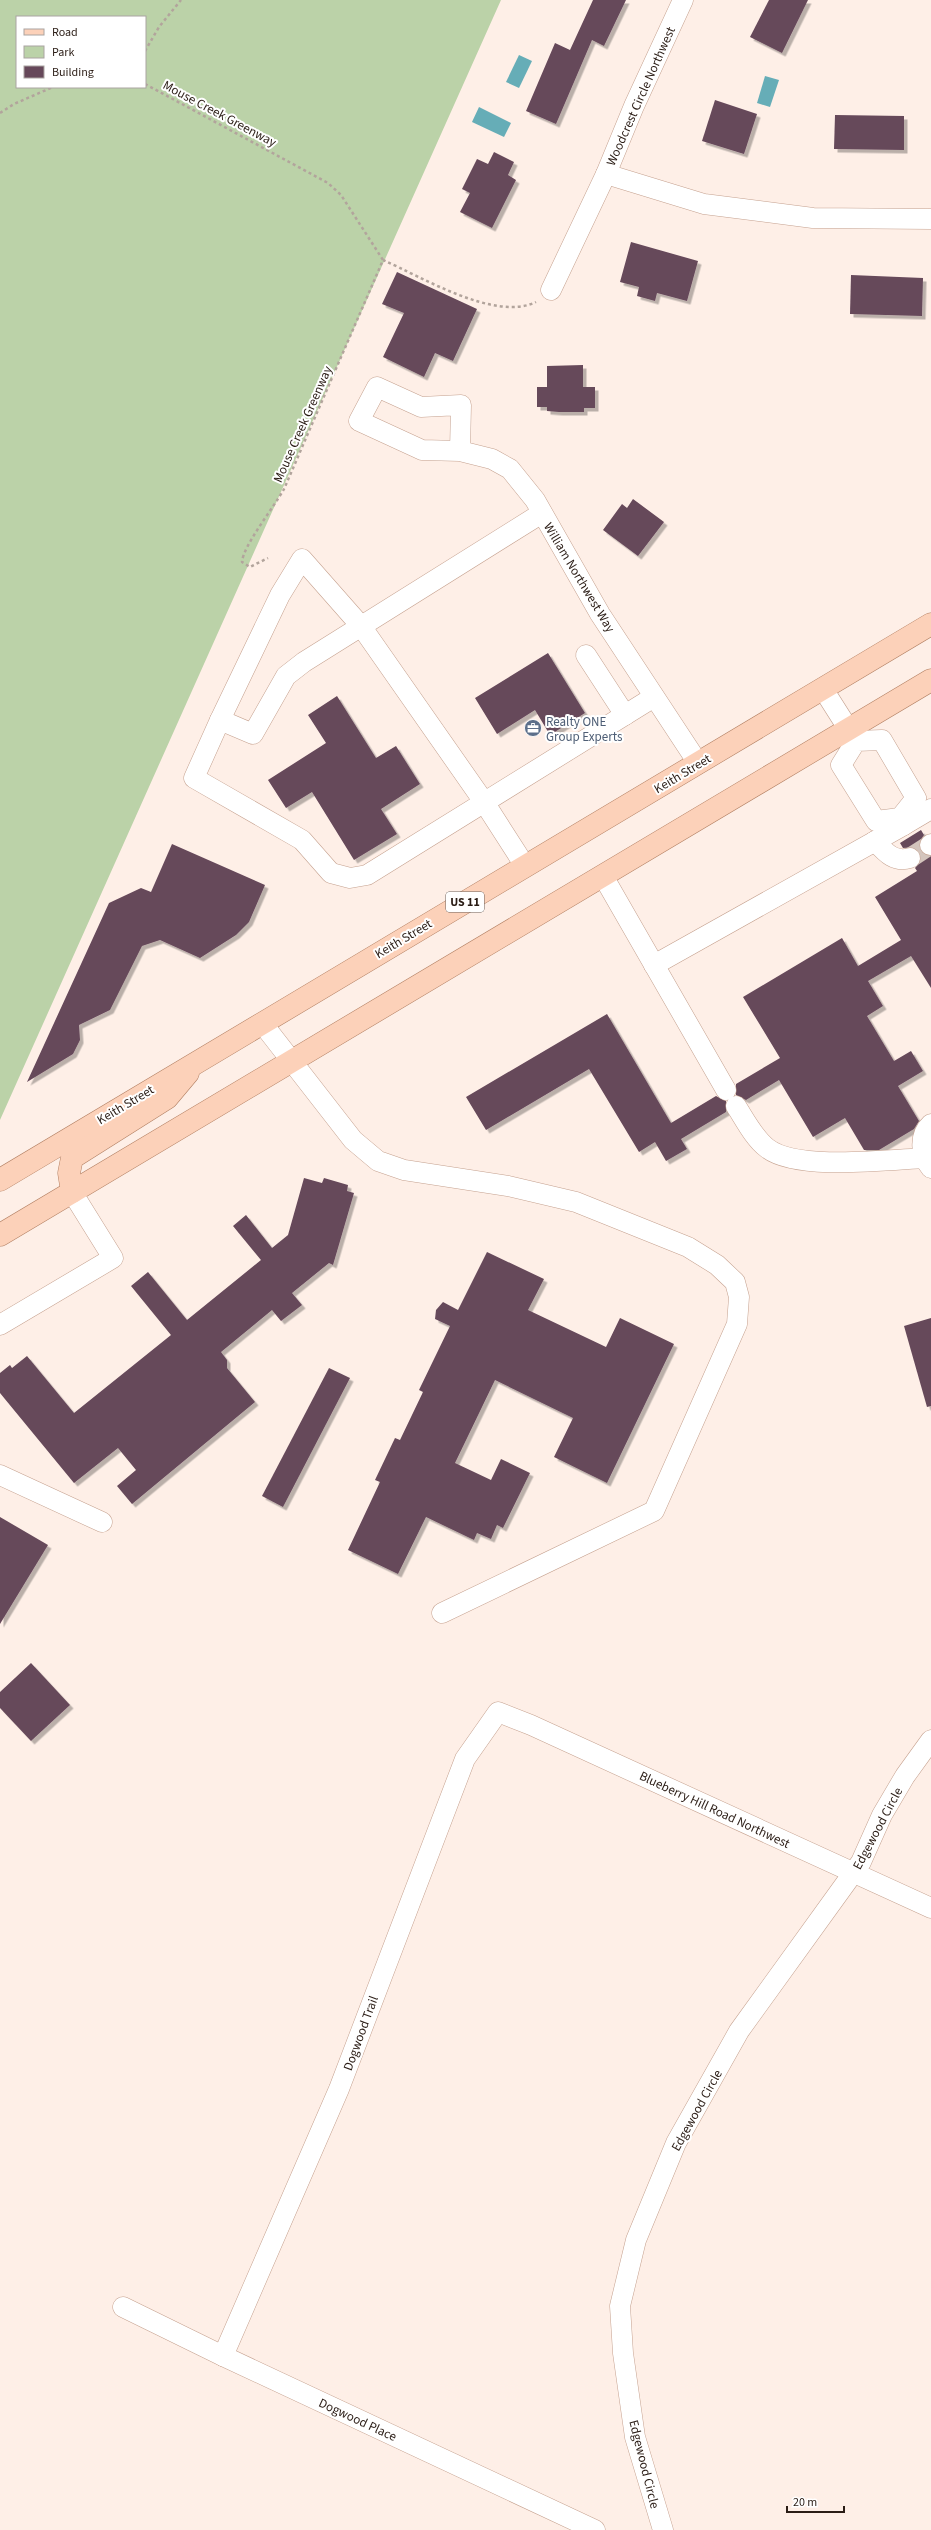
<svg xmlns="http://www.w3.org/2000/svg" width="931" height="2530" viewBox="0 0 931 2530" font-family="'Source Sans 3',sans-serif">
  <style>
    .green { fill: #bbd2a8; fill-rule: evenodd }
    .water { fill: #66adb7 }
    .building { fill: #66485a; filter: url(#shadow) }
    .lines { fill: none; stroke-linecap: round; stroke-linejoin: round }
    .minor-tunnel { stroke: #d4c5bd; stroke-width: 20; stroke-dasharray: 20 10; stroke-linecap: butt }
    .minor-casing { stroke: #c5a18f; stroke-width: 21 }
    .major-casing { stroke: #b17e61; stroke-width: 23 }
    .path { stroke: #b2a49c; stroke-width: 2.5; stroke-dasharray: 3 3; stroke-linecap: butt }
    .minor { stroke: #fff; stroke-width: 20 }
    .major { stroke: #fcd1b9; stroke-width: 22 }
    .labels { text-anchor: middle; stroke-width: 4; stroke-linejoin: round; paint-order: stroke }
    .shield { fill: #fff; stroke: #6a605b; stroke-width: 1 }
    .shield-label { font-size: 12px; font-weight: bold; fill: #2a1c15 }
    .street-label { font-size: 13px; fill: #2a1c15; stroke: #fff }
    .service-label { font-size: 13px; fill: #4e5e75; stroke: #fff; text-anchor: start }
  </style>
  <defs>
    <filter id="shadow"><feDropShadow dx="3.5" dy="3.5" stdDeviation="0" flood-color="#0004"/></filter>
  </defs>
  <rect width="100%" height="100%" fill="#feefe7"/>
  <path class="green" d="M0,0H501L0,1120ZM17,17H145V87H17Z"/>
  <g class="water">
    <polygon points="519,55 532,61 519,88 506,82"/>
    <polygon points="765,76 779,80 770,107 757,103"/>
    <polygon points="479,107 511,123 504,137 472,122"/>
  </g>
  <g class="building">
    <polygon points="593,0 626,0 604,46 592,40 556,124 526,111 555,43 570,50"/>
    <polygon points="769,0 808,0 782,53 750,37"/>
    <polygon points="715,100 757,114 744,154 702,141"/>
    <polygon points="835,115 904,116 904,150 834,149"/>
    <polygon points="494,152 514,162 508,175 516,180 492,228 460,212 470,193 462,189 477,159 488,164"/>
    <polygon points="631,242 698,261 687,301 657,293 655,301 637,296 639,287 620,282"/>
    <polygon points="397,272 477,309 453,361 435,353 424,377 383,357 404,313 382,304"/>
    <polygon points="851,275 923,278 922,316 850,314"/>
    <polygon points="583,365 583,387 595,387 595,408 584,408 584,412 559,412 547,411 547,407 537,407 537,387 547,387 547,366"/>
    <polygon points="633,499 664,522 638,556 603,530 622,504 627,508"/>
    <polygon points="548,653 585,713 550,735 535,710 497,734 475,698"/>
    <polygon points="337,696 376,758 396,746 420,784 381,809 397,834 354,860 312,792 286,808 268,780 326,743 308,715"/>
    <polygon points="921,830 924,835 919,842 919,848 922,853 931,856 931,988 911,956 868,981 883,1006 867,1016 894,1061 911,1051 923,1071 898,1086 919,1121 914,1129 879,1150 864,1150 845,1118 813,1137 779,1080 746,1100 736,1095 736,1084 780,1058 743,997 842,938 858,966 901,940 875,897 917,871 915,868 921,861 919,851 913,847 903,848 900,843"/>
    <polygon points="172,844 265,885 249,922 236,935 200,958 160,940 142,946 110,1010 79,1025 80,1040 73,1054 27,1082 109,903 141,888 151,892"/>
    <polygon points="607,1014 671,1123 716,1096 726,1101 726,1112 681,1139 687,1149 666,1161 655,1142 639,1152 589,1069 486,1130 466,1097"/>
    <polygon points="304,1178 322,1183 324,1178 348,1185 347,1191 354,1193 333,1265 329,1263 292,1293 302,1305 281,1321 272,1310 221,1352 227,1360 227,1368 255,1402 132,1504 117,1486 136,1470 118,1448 74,1483 0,1393 0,1373 10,1365 12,1368 27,1356 74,1413 171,1335 131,1286 148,1272 187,1320 261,1260 233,1226 246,1215 272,1248 288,1235"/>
    <polygon points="487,1252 544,1279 528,1310 606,1347 620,1318 674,1344 607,1483 554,1457 573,1418 495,1380 455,1463 491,1480 501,1459 530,1473 503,1528 497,1525 491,1539 477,1533 474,1540 426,1517 398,1574 348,1550 380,1482 375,1480 395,1438 400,1440 423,1392 419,1390 450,1326 435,1319 436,1310 443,1302 458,1310"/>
    <polygon points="931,1318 931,1406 927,1407 904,1326"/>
    <polygon points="329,1368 350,1378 283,1507 262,1496"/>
    <polygon points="0,1517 48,1545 0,1624"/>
    <polygon points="31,1663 70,1705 31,1741 0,1708 0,1692"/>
  </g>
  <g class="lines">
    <polyline class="minor-tunnel" points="910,858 930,845"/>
    <g class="minor-casing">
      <g id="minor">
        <polyline points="683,0 634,106 606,174 704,204 813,218 931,219"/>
        <polyline points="551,290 606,174"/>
        <polyline points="460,451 461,405 421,407 377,387 359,421 422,450 460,451 492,459 510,469 535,500 600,614 698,763"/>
        <polyline points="542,513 304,662 286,676 253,734 220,720 194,778 302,840 331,873 350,878 367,875 654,697"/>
        <polyline points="586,655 625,715"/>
        <polyline points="823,689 856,741"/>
        <polyline points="220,720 280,595 302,559 361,626 484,802 525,866"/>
        <polygon points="882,740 916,798 900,818 876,821 841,765 856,741"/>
        <polyline points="900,818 904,825 931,809"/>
        <path d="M875,841C885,852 894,863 910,858"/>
        <polyline points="930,845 931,844"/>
        <polyline points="603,876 726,1090"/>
        <polyline points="654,965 904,825"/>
        <polyline points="262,1023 353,1140 378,1161 404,1170 508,1186 576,1202 688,1247 717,1265 735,1282 739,1297 737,1324 654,1511 442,1613"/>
        <path d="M736,1106C745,1120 754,1138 767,1148C796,1171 887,1160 925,1158"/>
        <path d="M931,1124C918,1136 921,1156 931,1168"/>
        <polyline points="0,1325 113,1258 72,1192"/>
        <polyline points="0,1475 102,1522"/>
        <polyline points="123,2307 223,2356 595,2530"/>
        <polyline points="223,2356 339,2089 465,1759 498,1712 531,1725 931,1908"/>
        <polyline points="663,2530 635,2437 623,2353 620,2306 636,2240 676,2143 739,2031 861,1862 882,1815 905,1776 931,1740"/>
      </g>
    </g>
    <g class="major-casing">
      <g id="major">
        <polyline points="0,1180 931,624"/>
        <polyline points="72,1192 69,1173 72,1158 167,1098 188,1073"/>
        <polyline points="0,1235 931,680"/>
      </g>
    </g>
    <g class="path">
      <polyline points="145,51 159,27 181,0"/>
      <path d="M145,84L328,183L341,195L383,260L284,489C274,507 243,546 242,562L250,567L268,558"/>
      <polyline points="0,113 14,104 53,87"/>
      <path d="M383,260C422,277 495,322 536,302"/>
    </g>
    <use href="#minor" class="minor"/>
    <use href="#major" class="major"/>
  </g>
  <defs>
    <g id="office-disc" transform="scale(0.9)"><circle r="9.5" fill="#5c6f8a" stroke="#fff"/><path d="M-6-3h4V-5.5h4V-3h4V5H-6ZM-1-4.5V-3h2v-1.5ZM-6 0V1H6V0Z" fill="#fff"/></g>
  </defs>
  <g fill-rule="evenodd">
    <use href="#office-disc" x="533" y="728"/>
  </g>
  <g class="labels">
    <rect class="shield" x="446" y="892" width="38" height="20" rx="3"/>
    <g class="shield-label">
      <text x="465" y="906">US 11</text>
    </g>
    <g class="street-label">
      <text transform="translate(640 96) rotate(-66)" y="5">Woodcrest Circle Northwest</text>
      <text transform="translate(220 113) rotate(28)" y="5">Mouse Creek Greenway</text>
      <text transform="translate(302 424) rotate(-66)" y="5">Mouse Creek Greenway</text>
      <text transform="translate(580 577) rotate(59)" y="5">William Northwest Way</text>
      <text transform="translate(682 773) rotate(-31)" y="5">Keith Street</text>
      <text transform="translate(403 938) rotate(-31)" y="5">Keith Street</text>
      <text transform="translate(125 1104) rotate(-31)" y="5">Keith Street</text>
      <text transform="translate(715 1809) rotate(25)" y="5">Blueberry Hill Road Northwest</text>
      <text transform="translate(877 1828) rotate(-62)" y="5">Edgewood Circle</text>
      <text transform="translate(360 2033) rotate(-70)" y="5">Dogwood Trail</text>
      <text transform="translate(696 2110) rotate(-61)" y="5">Edgewood Circle</text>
      <text transform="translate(358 2419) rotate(25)" y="5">Dogwood Place</text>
      <text transform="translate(645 2464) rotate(76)" y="5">Edgewood Circle</text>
    </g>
    <g class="service-label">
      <text x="546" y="726">Realty ONE<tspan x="546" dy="15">Group Experts</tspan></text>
    </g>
  </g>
  <rect x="16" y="16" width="130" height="72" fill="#ffffff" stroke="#aaa4a1"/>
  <rect x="24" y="29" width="20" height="6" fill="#fcd1b9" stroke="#aaa4a1"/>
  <text x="52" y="36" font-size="12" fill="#2a1c15">Road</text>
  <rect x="24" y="46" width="20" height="12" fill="#bbd2a8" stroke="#aaa4a1"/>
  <text x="52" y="56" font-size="12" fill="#2a1c15">Park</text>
  <rect x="24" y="66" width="20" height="12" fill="#66485a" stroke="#aaa4a1"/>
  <text x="52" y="76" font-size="12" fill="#2a1c15">Building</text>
  <path d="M787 2506v6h57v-6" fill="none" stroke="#2a1c15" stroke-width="2"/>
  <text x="793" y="2506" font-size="12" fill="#2a1c15" stroke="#ffffff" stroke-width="3" paint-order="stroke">20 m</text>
</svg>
